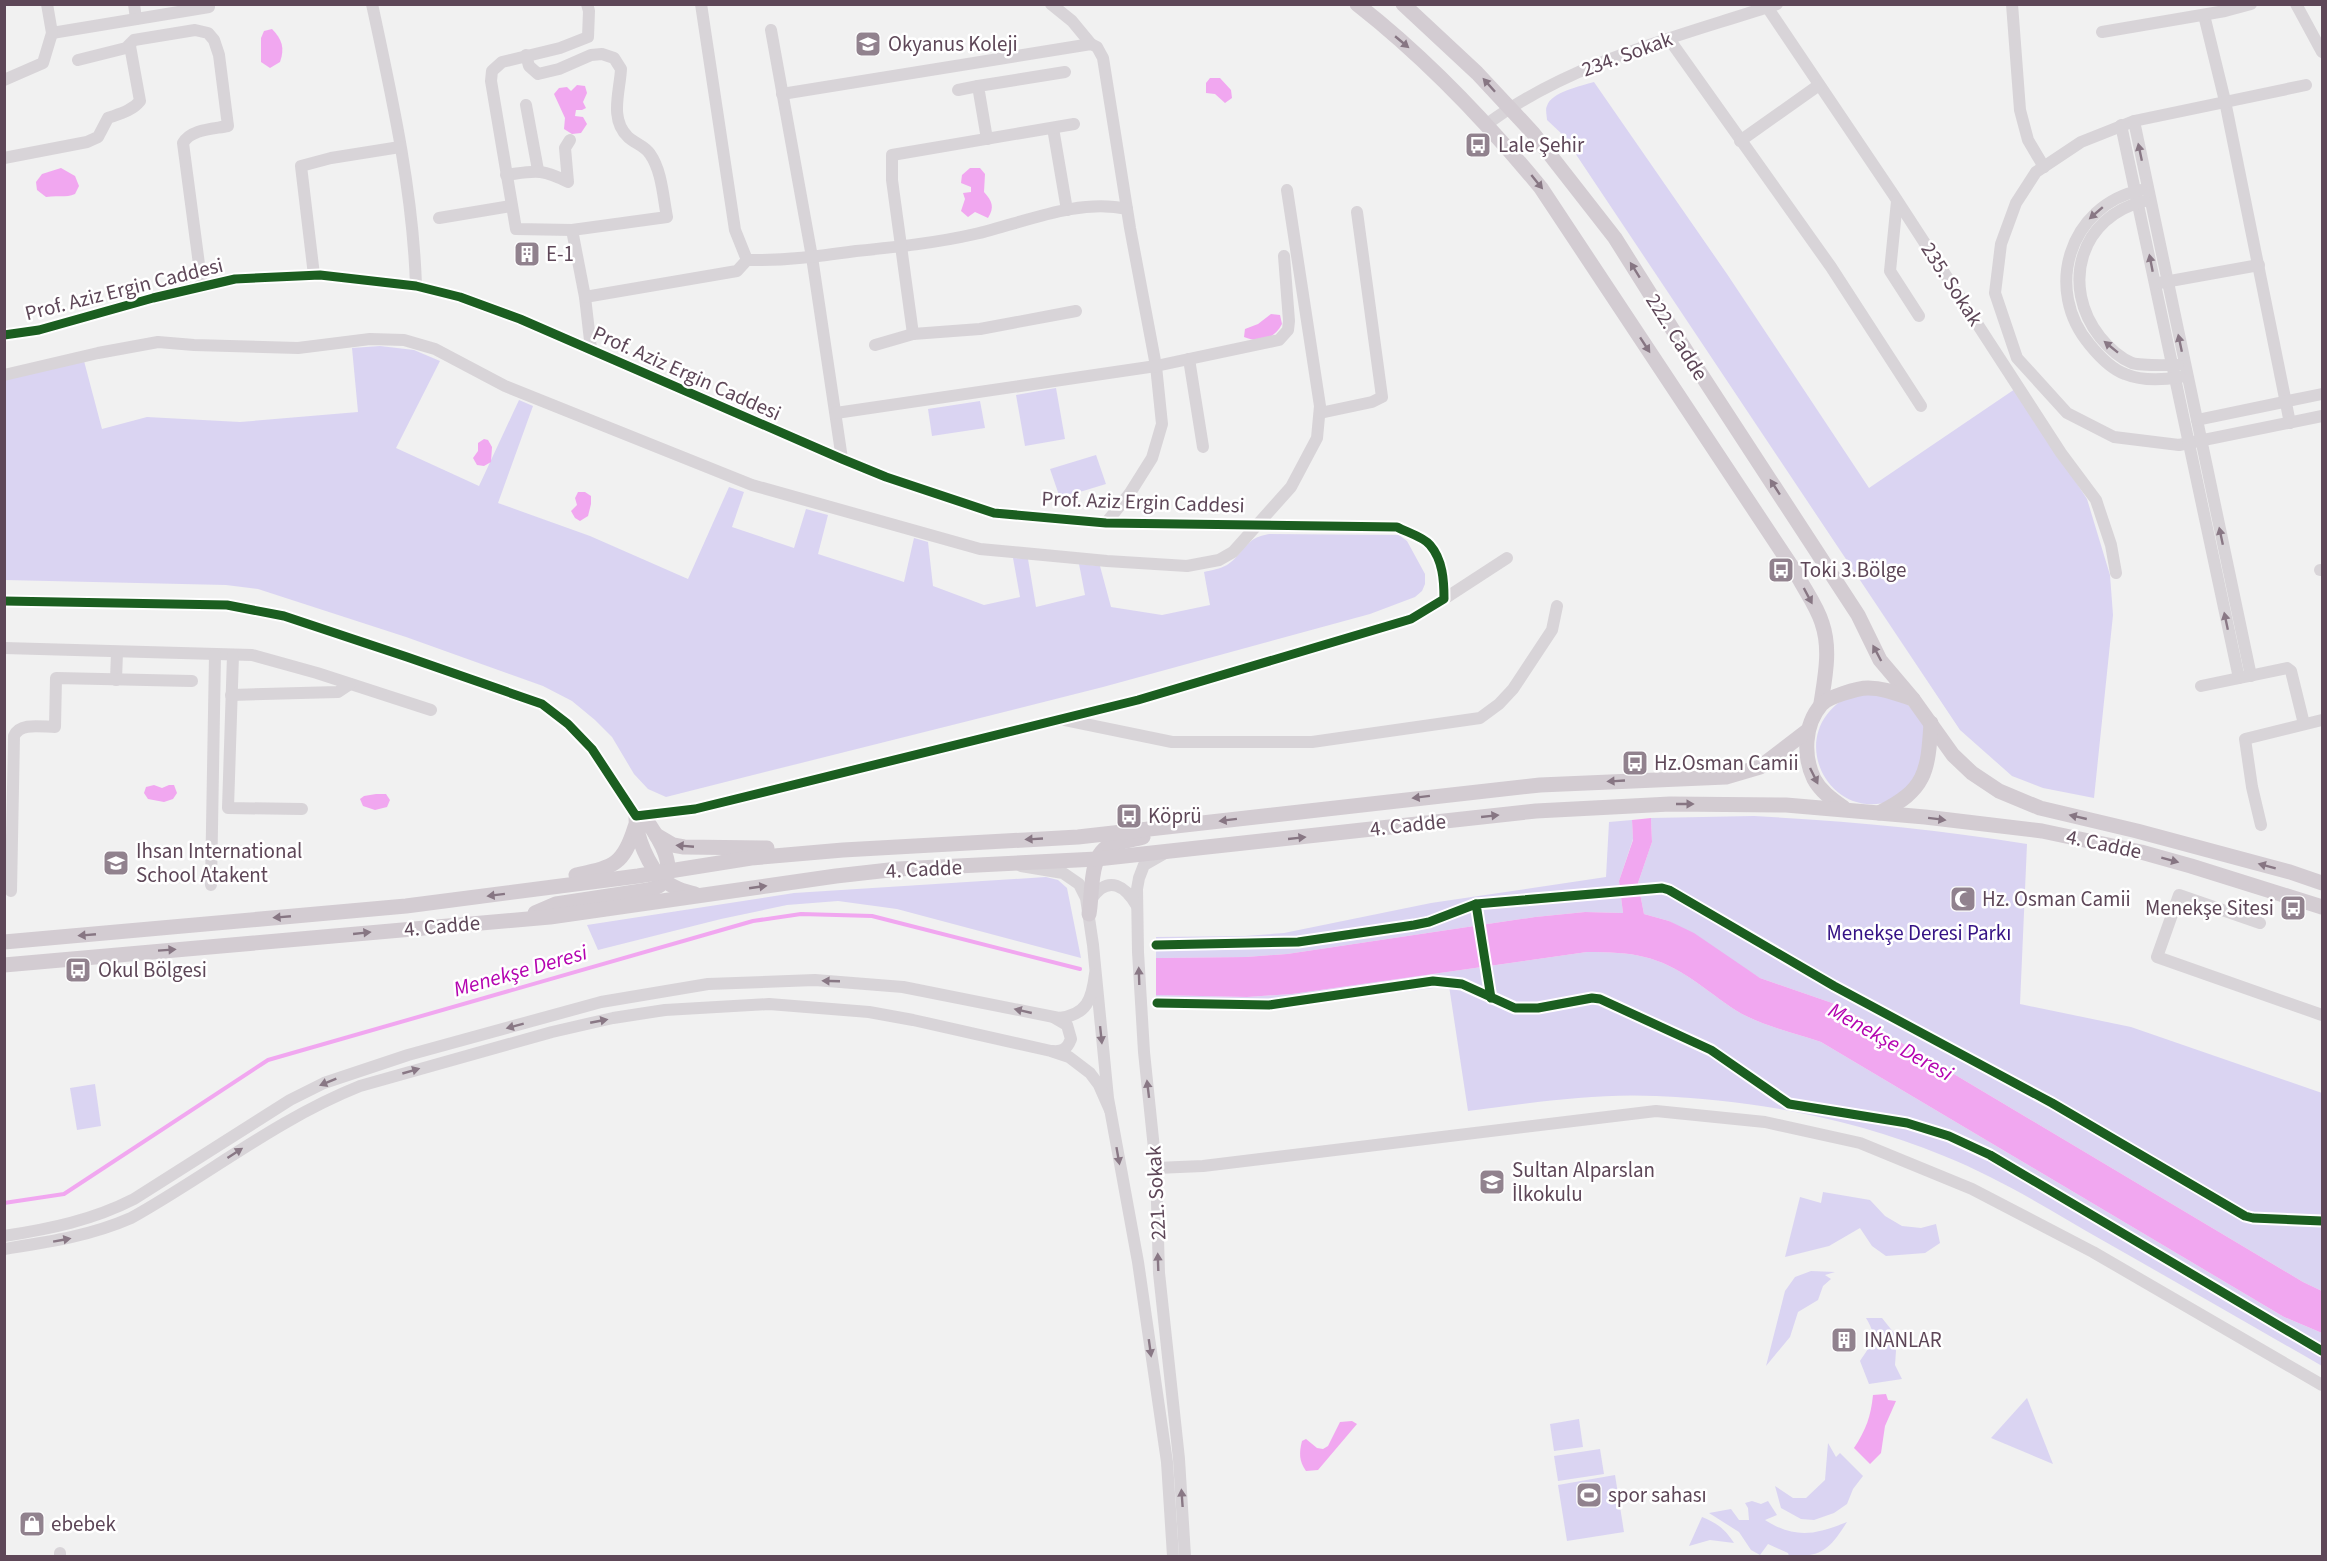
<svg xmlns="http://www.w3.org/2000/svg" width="2327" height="1561" viewBox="0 0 2327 1561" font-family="'Source Sans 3',sans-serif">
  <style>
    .green { fill: #dad4f2 }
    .water { fill: #f1a7f0 }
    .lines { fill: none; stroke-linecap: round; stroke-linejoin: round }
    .stream { stroke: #f1a7f0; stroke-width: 4 }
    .minor { stroke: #d8d4d8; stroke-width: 12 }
    .major { stroke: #d3ccd2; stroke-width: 15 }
    .cycleway-casing { stroke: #fff; stroke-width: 13 }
    .cycleway { stroke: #1b5e20; stroke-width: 9 }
    .oneway { fill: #877683 }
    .oneway2 { fill: #897885 }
    .labels { text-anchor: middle; stroke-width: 5; stroke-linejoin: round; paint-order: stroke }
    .poi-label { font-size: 21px; fill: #5e4758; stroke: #fff; text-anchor: start }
    .street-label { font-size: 21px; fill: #5e4758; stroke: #fff }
    .park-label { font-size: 21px; fill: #351285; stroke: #fff }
    .water-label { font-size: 22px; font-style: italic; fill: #b404b0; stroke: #fff }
  </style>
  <rect width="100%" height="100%" fill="#f1f1f1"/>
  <g class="green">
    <path d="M1594,82L1727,274L1869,488L2015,389L2087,499L2110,575L2113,615L2094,798L2043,788L2012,776L1960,730L1563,135L1547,120C1547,116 1545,109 1547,106C1551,92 1581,86 1594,82Z"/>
    <path d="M380,346L414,350L440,361L396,448L479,486L519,400L533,406L498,503L590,536L688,579L729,487L744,492L732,527L794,548L806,509L828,515L818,554L904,582L914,538L928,542L933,586L984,605L1020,597L1013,558L1028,559L1036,607L1085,595L1079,564L1100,566L1111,607L1162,615L1210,605L1204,572C1212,570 1220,569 1227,565C1245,553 1244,538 1269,534L1399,535L1407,541L1425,574V584L1422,591L1415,597L1370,614L1103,687L666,797L648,789L634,774L612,737L595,720L572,701L543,686L406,637L258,589L226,585L5,580L4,380L84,361L102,429L147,417L240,422L358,412L352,348Z"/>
    <polygon points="1056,388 1065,439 1025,446 1016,395"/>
    <polygon points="980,401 985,428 932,436 928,409"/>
    <polygon points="1096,455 1106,484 1060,498 1050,469"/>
    <path d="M1863,690L1899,696L1924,721L1923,775C1914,783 1903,797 1891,801C1823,824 1777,720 1863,690Z"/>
    <path d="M1754,816C1846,821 1937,829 2027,844L2020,1004L2131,1027L2322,1093V1291L2303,1282L1838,1005L1760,978L1669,921L1644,914L1638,883L1652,842L1651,818Z"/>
    <polygon points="1632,820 1633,839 1619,881 1623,913 1585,912 1535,917 1287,954 1246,957 1156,958 1156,937 1245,936 1284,933 1431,903 1606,877 1609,822"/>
    <polygon points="1046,877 1058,880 1067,888 1081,958 897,909 838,901 787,905 721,919 598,950 587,925 794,893"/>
    <path d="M1587,952C1632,952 1658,955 1696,982C1712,993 1726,1005 1742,1014C1767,1027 1795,1033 1821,1042L2284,1317L2322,1333V1366C2249,1324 2176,1282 2102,1240C2050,1210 1999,1178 1944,1156C1853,1118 1754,1100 1656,1096C1593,1093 1531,1103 1468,1111L1449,986L1270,1009L1157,1008L1156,995L1247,997L1292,994Z"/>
    <polygon points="95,1084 101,1126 77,1130 70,1088"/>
    <polygon points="1823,1192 1870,1200 1885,1216 1902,1226 1921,1228 1936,1224 1940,1243 1925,1253 1886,1256 1872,1246 1860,1228 1829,1246 1785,1257 1800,1197 1821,1203"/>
    <polygon points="1811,1271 1835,1272 1825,1275 1831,1279 1823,1286 1818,1300 1798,1312 1790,1337 1766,1366 1785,1291 1795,1277"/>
    <path d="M1866,1318H1882L1894,1333L1896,1351L1895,1365L1902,1379L1869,1384L1860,1361C1871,1344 1879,1339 1866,1318Z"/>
    <polygon points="2027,1398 2053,1464 1991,1438"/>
    <polygon points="1579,1419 1583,1447 1554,1451 1550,1424"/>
    <polygon points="1828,1443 1836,1457 1840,1453 1863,1476 1853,1489 1847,1504 1834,1513 1814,1520 1801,1519 1781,1508 1775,1486 1793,1498 1806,1498 1825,1480"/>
    <polygon points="1600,1449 1604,1474 1558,1481 1554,1456"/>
    <polygon points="1615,1475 1624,1532 1567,1541 1558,1485"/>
    <path d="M1752,1501L1761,1504L1768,1501L1777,1515L1765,1520C1795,1539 1815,1535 1847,1522C1829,1550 1822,1557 1789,1556L1788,1553L1768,1544L1760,1555L1751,1550L1739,1532L1709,1513L1731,1509L1739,1520H1749L1748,1508L1745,1503Z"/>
    <path d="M1702,1517C1717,1523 1725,1529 1734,1543L1710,1540L1689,1546Z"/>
  </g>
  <g class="water">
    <path d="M272,29C282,39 285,48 280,62L270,68L261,62V38L264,31Z"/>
    <polygon points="1210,78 1220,78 1231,90 1232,98 1225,103 1215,94 1206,93 1206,83"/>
    <polygon points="577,85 585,86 587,93 583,102 586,108 582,110 576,110 575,116 583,117 587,124 581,133 572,134 564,129 565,118 554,94 559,88 567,87 571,91"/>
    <path d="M61,168L75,176L79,186L75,194C66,198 56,195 46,197L37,190L36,182L42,174Z"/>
    <path d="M970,168H980L985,174L984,192C992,201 995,207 988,218L975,212L968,217L961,211L965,199L963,193L971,192V187L961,183L962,175Z"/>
    <path d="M1271,314L1280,315L1282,324C1274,339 1260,344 1244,337L1245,329L1258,324Z"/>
    <polygon points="484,439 488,440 492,447 491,462 484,466 477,465 473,458 478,451 478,443"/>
    <polygon points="578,492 585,492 591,496 591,504 588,516 580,521 575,518 571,511 577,505 575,498"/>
    <polygon points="154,785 162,788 169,785 174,785 177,793 173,799 164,802 148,799 144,793 146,787"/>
    <polygon points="376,794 386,794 390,800 387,807 375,810 363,806 360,799 364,796"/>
    <path d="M1651,818L1652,842L1638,883L1644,914L1669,921L1694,933L1760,978L1838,1005L2303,1282L2322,1291V1333L2284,1317L1821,1042C1795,1033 1767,1027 1742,1014C1726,1005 1712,993 1696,982C1658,955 1632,952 1587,952L1292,994L1247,997L1156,995V958L1246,957L1287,954L1535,917L1585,912L1623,913L1619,881L1633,840L1632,820Z"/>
    <path d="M1886,1394L1888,1400L1896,1401L1885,1426L1881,1453L1870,1464L1854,1448C1866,1430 1871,1416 1873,1395Z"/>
    <path d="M1352,1421L1357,1424L1318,1470L1306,1471C1299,1461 1299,1453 1302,1441L1306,1439L1317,1448L1323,1449L1328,1446L1340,1422Z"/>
  </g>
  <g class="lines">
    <polyline class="stream" points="4,1203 64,1194 268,1060 753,921 801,914 872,916 1080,969"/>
    <g class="minor">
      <polyline points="134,4 136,19"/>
      <path d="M372,4C392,97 413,191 416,286"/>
      <polyline points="701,4 735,230 747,260"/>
      <polyline points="1051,4 1072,21 1091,44"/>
      <polyline points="1765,4 1893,194 2061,453 2096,500 2111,545 2116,573"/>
      <polyline points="2012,4 2020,110 2028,140 2044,167"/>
      <polyline points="2296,4 2322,52"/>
      <polyline points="2204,15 2225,101 2290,423"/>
      <polyline points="771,30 812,257 842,459"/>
      <polyline points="2102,32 2225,11 2251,4"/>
      <polyline points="52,33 209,7 208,4"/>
      <polyline points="1669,39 1831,267 1921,406"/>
      <path d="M526,55L529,66L538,74L559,69L591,55L602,54L614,58L621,69C620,91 609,119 628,137C634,143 645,146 650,154C662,171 663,197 667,217L572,230L585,297L591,349"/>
      <path d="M78,60L126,48L134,40L195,30L208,33L214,40L219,55L228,126C213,129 191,129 183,143L202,287"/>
      <polyline points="4,80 43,63 52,33 47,4"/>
      <polyline points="2306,85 2134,121 2081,142 2036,172 2016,203 2001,244 1995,293 2017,358 2067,413 2114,437 2179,445 2322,416"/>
      <polyline points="958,90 978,86"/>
      <polyline points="782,94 1091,44 1097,47 1103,58 1130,228 1156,366 1162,424 1152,458 1130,493 1106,523"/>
      <polyline points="526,105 538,170"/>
      <polyline points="2134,121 2251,676"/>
      <path d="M1487,124C1573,61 1677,37 1777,4"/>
      <polyline points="2121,125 2239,678"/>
      <polyline points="1053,128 1067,210"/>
      <polyline points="987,139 978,86 1065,72"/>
      <polyline points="1740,141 1819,85"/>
      <path d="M4,158L87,142L98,137L108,118C119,114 132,111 140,101L130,46"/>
      <path d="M506,175C535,171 541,168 568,182L565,148L570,140"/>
      <path d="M2141,190C2069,205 2043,290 2090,345C2099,356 2111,369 2125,374C2142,381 2163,380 2180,377"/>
      <polyline points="1897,201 1890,271 1919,316"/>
      <path d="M2145,201C2080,216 2060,286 2100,337C2108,347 2120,358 2132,363C2141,366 2167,365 2178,365"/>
      <polyline points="439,218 511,206"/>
      <polyline points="572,230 516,229 491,81 492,71 502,62 560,48 588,37 589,11 587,4"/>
      <polyline points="314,275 301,166 331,158 400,147"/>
      <polyline points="2159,283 2259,265"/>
      <path d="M585,297L737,271L747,260C784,261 820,256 856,251C896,247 936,243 975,234C1023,223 1077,198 1127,209"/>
      <polyline points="913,334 892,180 892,155 1074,124"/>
      <path d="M4,335L39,330L153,298L235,279L320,275L416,286L460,297L520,319L842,459L886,477L994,513L1106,523L1397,527C1406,532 1424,537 1430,545C1443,560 1444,581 1444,599L1411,619L1138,700L695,809L636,816L592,749L568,724L542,704L407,657L284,616L227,605L4,601"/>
      <polyline points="875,345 913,334 980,329 1076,311"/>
      <polyline points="1189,359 1203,447"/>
      <polyline points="4,375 98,353 158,342 194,345 298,348 370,339 404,340 435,349 505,386 752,485 980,549 1107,561 1187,566 1219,560 1233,552 1291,487 1317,438 1320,406 1287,190"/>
      <polyline points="836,413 1156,366 1279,340 1288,330 1289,321 1284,256"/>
      <polyline points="1320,413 1372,402 1382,397 1357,212"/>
      <polyline points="2197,420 2322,394"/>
      <polyline points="2320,570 2322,570"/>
      <polyline points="1444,599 1507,558"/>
      <polyline points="4,648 252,655 317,673 431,710"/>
      <polyline points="233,655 228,808 302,809"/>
      <polyline points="116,680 117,652"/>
      <polyline points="2201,686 2287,668 2291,671 2304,724"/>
      <polyline points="231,695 338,692 350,684"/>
      <polyline points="1065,720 1172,742 1312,742 1480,718 1499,704 1513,689 1552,630 1557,606"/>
      <polyline points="2261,825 2252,787 2245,739 2322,720"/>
      <polyline points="1165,853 1144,865 1139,878 1137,889 1138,952 1144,1052 1156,1168 1159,1273 1179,1459 1185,1556"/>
      <polyline points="1021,866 1063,873 1079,884 1086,898 1093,945 1108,1098 1138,1262 1167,1462 1173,1556"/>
      <polyline points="211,885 215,655"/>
      <path d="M11,891L14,736C20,722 42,727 55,727L56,678L192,681"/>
      <path d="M1092,898C1109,874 1126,887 1137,906"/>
      <polyline points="2260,923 2179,895 2157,957 2322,1015"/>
      <path d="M1052,1051C1063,1052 1067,1049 1071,1039L1067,1025L1055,1018"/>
      <polyline points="1156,1168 1203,1166 1656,1111 1765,1122 1860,1143 1972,1189 2093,1252 2322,1385"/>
      <path d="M4,1236C50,1229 93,1220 134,1199L290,1100L324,1083L408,1055L601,1002L708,984L815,980L903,987L1059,1018C1087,1015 1092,999 1095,974"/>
      <path d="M4,1249C48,1242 90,1236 131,1218C208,1175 277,1119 360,1086L552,1032L613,1018L665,1010L769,1004L869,1012L913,1020L1051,1051L1069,1057L1090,1073L1099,1085L1110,1110"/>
      <polyline points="60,1556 60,1553"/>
    </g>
    <g class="major">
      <path d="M1357,4C1426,58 1486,121 1541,188L1796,573C1804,589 1817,606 1822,623C1831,649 1825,677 1821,703"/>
      <polyline points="1403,4 1477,73 1533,133 1615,238 1693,362 1858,615 1880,660 1913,699 1953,755 1972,773 1999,791 2040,808 2137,831 2290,872 2322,883"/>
      <path d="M1844,808C1833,800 1821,792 1814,779C1803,756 1804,725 1821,705C1827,697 1858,688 1868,688C1884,688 1898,694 1913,699"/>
      <path d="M1879,813C1926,790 1928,772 1931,723"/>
      <polyline points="656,835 673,845 684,847 767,848"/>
      <path d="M576,875C613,867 623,866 635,827"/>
      <path d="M535,913L556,904L648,890C652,889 659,887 661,884C679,867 657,836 647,821L636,816C635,835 649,868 664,880C673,888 683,891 695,894"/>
      <path d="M1089,914C1093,894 1088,854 1111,845C1121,841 1133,840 1143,837"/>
      <polyline points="4,942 406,906 638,876 751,858 843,850 1078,837 1540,785 1726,777 1760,767 1807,731"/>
      <polyline points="4,965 550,917 836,876 898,869 1097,859 1536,811 1670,804 1786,805 1925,817 2042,831 2141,852 2191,866 2322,907"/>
    </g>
    <g class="cycleway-casing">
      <g id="cycleway">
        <path d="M4,335L39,330L153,298L235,279L320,275L416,286L460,297L520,319L842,459L886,477L994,513L1106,523L1397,527C1406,532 1424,537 1430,545C1443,560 1444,581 1444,599L1411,619L1138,700L695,809L636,816L592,749L568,724L542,704L407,657L284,616L227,605L4,601"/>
        <polyline points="1156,945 1298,942 1414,925 1429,922 1476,904"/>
        <polyline points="1491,998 1476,904 1662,888 1669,890 1834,986 2052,1103 2245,1216 2253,1218 2322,1221"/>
        <polyline points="1157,1003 1269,1005 1433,981 1462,984 1515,1008 1538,1008 1592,998 1600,999 1711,1050 1789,1104 1907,1123 1949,1136 1990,1155 2322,1351"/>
      </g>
    </g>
    <use href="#cycleway" class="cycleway"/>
  </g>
  <defs><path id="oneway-solid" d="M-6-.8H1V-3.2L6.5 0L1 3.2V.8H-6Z" transform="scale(1.5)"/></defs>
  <g class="oneway">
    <use href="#oneway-solid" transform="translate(1402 42) rotate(40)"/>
    <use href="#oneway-solid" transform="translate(1489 85) rotate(-132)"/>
    <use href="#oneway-solid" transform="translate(1537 182) rotate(51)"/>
    <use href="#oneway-solid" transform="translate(1635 270) rotate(-122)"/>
    <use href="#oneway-solid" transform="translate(1645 345) rotate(57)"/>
    <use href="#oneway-solid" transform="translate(1775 487) rotate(-123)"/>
    <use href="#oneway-solid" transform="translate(1808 596) rotate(62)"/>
    <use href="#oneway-solid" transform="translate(1877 653) rotate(-118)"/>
    <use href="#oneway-solid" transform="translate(1814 776) rotate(64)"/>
    <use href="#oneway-solid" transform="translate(1616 781) rotate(177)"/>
    <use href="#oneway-solid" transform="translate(1421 797) rotate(173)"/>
    <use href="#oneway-solid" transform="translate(1685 804)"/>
    <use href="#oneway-solid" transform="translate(1490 816) rotate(-6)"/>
    <use href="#oneway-solid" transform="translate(2078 817) rotate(-167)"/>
    <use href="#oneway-solid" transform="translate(1937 819) rotate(7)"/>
    <use href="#oneway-solid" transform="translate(1228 820) rotate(173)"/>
    <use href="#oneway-solid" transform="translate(1297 838) rotate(-6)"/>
    <use href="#oneway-solid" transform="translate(1034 839) rotate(177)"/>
    <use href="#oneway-solid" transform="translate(685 846) rotate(-175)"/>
    <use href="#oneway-solid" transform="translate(2170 860) rotate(15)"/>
    <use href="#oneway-solid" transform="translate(2267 866) rotate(-165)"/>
    <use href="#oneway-solid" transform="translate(758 887) rotate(-8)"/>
    <use href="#oneway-solid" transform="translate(496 895) rotate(173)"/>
    <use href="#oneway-solid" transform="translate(282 917) rotate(175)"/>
    <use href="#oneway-solid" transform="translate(362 933) rotate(-6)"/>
    <use href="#oneway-solid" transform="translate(87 935) rotate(175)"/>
    <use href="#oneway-solid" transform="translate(167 950) rotate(-4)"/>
  </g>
  <g class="oneway2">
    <use href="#oneway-solid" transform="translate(2140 152) rotate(-102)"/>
    <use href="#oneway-solid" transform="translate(2096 213) rotate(139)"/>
    <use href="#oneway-solid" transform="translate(2151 263) rotate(-101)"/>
    <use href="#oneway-solid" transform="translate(2180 343) rotate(-102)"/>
    <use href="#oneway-solid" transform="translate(2111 347) rotate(-141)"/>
    <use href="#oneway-solid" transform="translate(2221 536) rotate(-102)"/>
    <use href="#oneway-solid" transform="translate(2226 621) rotate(-102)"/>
    <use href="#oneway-solid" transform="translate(1139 976) rotate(-92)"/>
    <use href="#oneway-solid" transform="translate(831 981) rotate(-178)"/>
    <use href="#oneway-solid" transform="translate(1023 1011) rotate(-167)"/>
    <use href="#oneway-solid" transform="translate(599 1021) rotate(-11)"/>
    <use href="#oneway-solid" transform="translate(515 1026) rotate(165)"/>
    <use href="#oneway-solid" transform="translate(1101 1035) rotate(84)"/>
    <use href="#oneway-solid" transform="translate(411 1071) rotate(-16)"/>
    <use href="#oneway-solid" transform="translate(328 1082) rotate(158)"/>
    <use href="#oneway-solid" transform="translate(1148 1089) rotate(-97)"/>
    <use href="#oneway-solid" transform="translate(235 1153) rotate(-33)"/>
    <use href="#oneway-solid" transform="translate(1118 1156) rotate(80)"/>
    <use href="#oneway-solid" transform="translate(62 1240) rotate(-10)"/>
    <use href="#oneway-solid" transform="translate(1158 1262) rotate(-92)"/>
    <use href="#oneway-solid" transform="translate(1150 1348) rotate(82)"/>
    <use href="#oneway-solid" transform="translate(1182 1498) rotate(-94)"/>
  </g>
  <defs>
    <g id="school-square" transform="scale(1.35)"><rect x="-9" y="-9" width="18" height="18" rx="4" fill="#91828e" stroke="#fff"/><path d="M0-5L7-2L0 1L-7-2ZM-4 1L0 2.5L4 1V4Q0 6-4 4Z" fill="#fff"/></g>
    <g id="bus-square" transform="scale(1.35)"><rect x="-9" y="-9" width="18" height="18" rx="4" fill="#91828e" stroke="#fff"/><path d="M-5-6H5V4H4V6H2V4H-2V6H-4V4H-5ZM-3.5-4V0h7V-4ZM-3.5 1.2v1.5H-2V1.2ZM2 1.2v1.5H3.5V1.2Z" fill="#fff"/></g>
    <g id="building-square" transform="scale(1.35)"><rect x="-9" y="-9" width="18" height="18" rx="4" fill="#91828e" stroke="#fff"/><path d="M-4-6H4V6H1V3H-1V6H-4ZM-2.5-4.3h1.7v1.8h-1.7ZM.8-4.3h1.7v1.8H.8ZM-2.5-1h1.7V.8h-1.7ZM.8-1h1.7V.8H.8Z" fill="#fff"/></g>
    <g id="mosque-square" transform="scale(1.35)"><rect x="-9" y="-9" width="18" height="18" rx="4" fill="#91828e" stroke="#fff"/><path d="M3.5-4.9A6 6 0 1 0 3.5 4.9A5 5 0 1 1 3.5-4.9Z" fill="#fff"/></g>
    <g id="stadium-square" transform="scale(1.35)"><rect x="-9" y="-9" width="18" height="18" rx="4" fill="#91828e" stroke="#fff"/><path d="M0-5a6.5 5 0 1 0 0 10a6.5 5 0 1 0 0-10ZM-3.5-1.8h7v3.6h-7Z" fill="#fff"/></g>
    <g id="shop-square" transform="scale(1.35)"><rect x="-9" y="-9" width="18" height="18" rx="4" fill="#91828e" stroke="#fff"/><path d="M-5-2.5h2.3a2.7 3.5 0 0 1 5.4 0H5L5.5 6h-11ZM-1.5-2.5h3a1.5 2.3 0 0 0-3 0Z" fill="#fff"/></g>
  </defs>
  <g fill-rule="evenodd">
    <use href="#school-square" x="868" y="44"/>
    <use href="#bus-square" x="1478" y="145"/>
    <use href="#building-square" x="527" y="254"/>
    <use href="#bus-square" x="1781" y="570"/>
    <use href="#bus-square" x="1635" y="763"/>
    <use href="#bus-square" x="1129" y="816"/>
    <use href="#school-square" x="116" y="863"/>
    <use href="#mosque-square" x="1963" y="899"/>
    <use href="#bus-square" x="2293" y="908"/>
    <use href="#bus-square" x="78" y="970"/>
    <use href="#school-square" x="1492" y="1182"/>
    <use href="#building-square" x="1844" y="1340"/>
    <use href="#stadium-square" x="1589" y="1495"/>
    <use href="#shop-square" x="32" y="1524"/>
  </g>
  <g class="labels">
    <g class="poi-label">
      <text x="888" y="51">Okyanus Koleji</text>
      <text x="1498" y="152">Lale Şehir</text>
      <text x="546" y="261">E-1</text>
      <text x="1800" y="577">Toki 3.Bölge</text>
      <text x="1654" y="770">Hz.Osman Camii</text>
      <text x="1148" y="823">Köprü</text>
      <text x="136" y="858">Ihsan International<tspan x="136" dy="24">School Atakent</tspan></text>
      <text x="1982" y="906">Hz. Osman Camii</text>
      <text x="2274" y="915" text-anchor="end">Menekşe Sitesi</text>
      <text x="98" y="977">Okul Bölgesi</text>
      <text x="1512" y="1177">Sultan Alparslan<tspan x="1512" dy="24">İlkokulu</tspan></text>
      <text x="1864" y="1347">INANLAR</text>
      <text x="1608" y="1502">spor sahası</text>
      <text x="51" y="1531">ebebek</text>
    </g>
    <g class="street-label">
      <text transform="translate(1627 54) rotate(-20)" y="7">234. Sokak</text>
      <text transform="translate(1952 284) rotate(57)" y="7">235. Sokak</text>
      <text transform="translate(124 289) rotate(-14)" y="7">Prof. Aziz Ergin Caddesi</text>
      <text transform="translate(1677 337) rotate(58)" y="7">222. Cadde</text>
      <text transform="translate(687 373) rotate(24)" y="7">Prof. Aziz Ergin Caddesi</text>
      <text transform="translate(1143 502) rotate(2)" y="7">Prof. Aziz Ergin Caddesi</text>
      <text transform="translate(1408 825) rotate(-6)" y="7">4. Cadde</text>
      <text transform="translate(2104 844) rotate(12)" y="7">4. Cadde</text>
      <text transform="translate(924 869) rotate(-3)" y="7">4. Cadde</text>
      <text transform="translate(442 926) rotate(-5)" y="7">4. Cadde</text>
      <text transform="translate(1156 1193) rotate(-93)" y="7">221. Sokak</text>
    </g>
    <g class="park-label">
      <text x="1919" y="940">Menekşe Deresi Parkı</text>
    </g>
    <g class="water-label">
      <text transform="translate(520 970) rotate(-16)" y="8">Menekşe Deresi</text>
      <text transform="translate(1891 1041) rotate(29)" y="8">Menekşe Deresi</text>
    </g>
  </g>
  <rect width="2327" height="1561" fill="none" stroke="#5e4758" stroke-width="12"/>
</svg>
